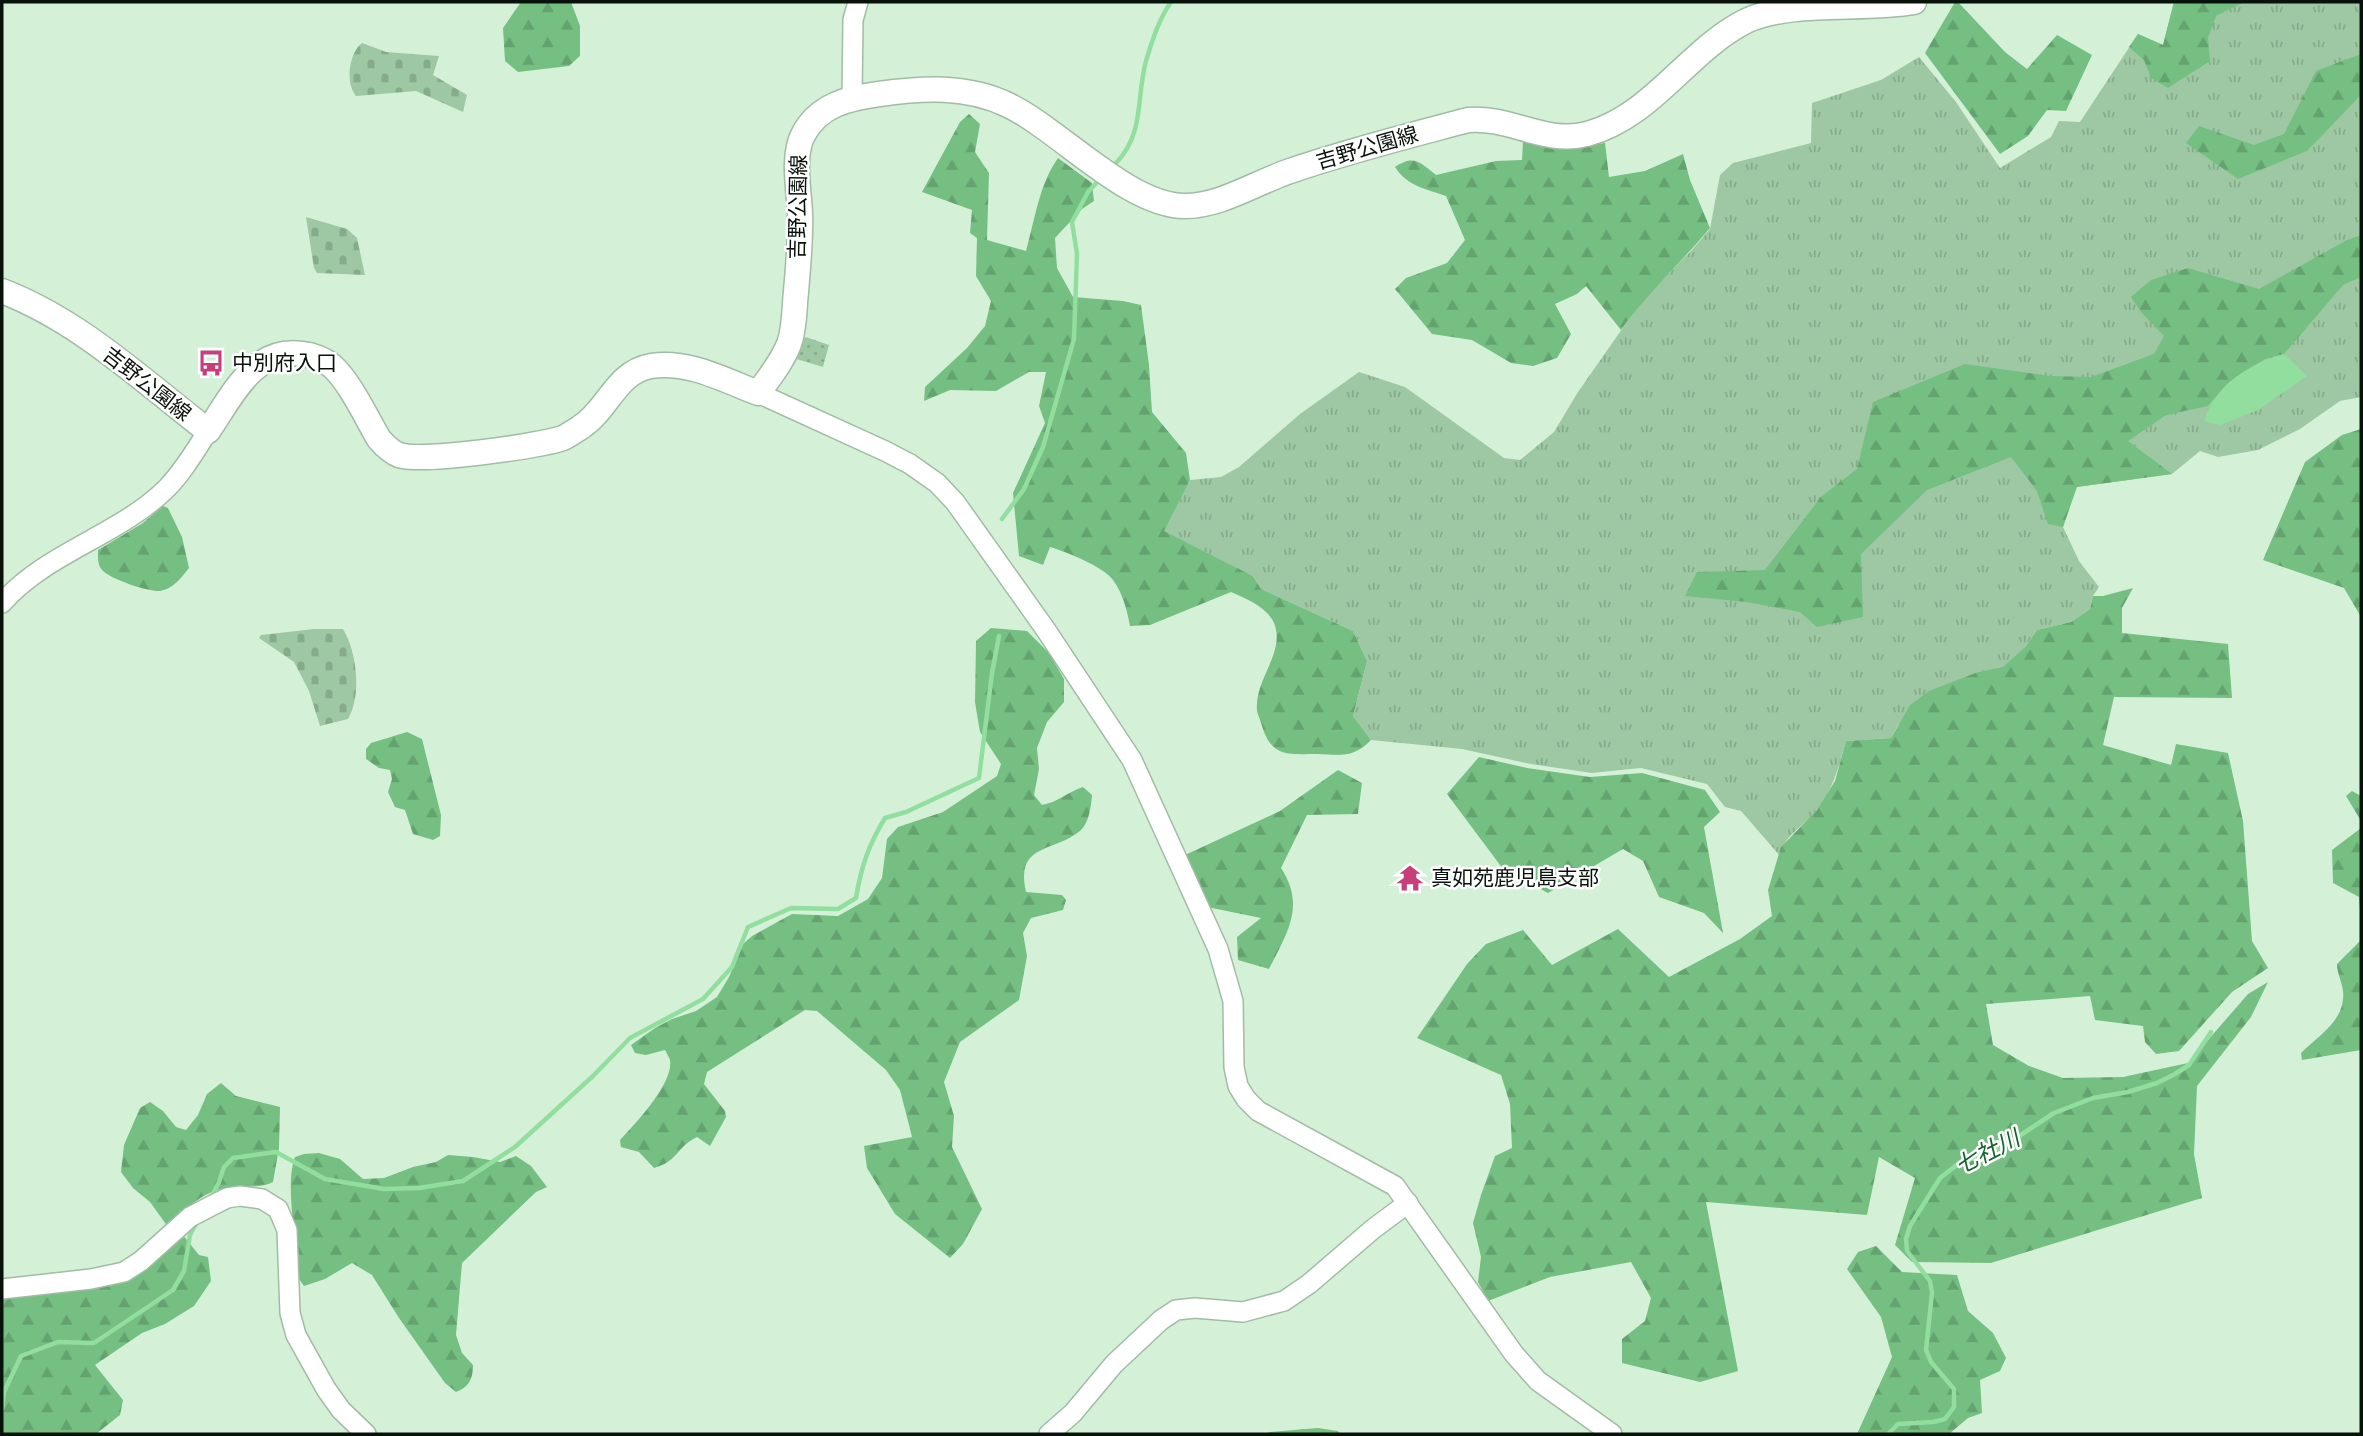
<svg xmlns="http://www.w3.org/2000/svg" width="2363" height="1436" viewBox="0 0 2363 1436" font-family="Inter,'Noto Sans JP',sans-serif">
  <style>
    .grass { fill: url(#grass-tufts) }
    .forest { fill: url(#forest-firs) }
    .cemetery { fill: url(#cemetery-stones) }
    .park { fill: url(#park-dots) }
    .water { fill: #92de9f }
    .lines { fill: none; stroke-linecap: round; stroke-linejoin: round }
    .stream { stroke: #92de9f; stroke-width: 4.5 }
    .minor-casing { stroke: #a1bca4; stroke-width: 22 }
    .major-casing { stroke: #a1bca4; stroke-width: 27 }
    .minor { stroke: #fff; stroke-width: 19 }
    .major { stroke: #fff; stroke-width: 24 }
    .labels { text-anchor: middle; stroke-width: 5; stroke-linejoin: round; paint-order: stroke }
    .street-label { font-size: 21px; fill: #08120a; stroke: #fff }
    .poi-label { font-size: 21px; fill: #08120a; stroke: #fff; text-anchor: start }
    .water-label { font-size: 23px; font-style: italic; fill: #12632b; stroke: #fff }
  </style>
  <defs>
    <pattern id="grass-tufts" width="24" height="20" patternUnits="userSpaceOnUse" patternTransform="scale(1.75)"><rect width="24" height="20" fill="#9dc8a3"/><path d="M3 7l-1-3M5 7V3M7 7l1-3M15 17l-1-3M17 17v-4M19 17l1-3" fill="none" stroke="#86ab8b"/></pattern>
    <pattern id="forest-firs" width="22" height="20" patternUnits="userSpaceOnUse" patternTransform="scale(1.75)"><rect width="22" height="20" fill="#75bf82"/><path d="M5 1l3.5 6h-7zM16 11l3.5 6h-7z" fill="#64a36f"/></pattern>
    <pattern id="cemetery-stones" width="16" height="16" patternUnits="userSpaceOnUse" patternTransform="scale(1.75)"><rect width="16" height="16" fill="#9dc8a3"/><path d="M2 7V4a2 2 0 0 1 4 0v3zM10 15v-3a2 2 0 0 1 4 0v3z" fill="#86ab8b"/></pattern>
    <pattern id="park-dots" width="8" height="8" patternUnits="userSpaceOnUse" patternTransform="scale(1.75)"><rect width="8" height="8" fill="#9dc8a3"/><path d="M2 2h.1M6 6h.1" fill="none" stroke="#86ab8b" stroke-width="1.8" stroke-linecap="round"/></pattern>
  </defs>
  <rect width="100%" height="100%" fill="#d4f1d8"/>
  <path class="grass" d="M2174,2H2361V397L2340,401L2300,429L2258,450L2218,457L2200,451L2172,474L2076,487L2063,527L2079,561L2099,587L2093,596L2090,609L2071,622L2037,630L2026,646L2003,668L1978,672L1898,725L1891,738L1846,741C1839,766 1833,790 1816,811C1805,825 1782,837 1780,856L1741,811L1725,807L1707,784L1641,768L1592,773L1531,764L1462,749L1371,740L1353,716L1367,661L1353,631L1261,589L1253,576L1163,531L1190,480L1221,477L1239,467L1300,414L1359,372L1405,387L1504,458L1520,460L1554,432L1578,392L1643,299L1691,251L1710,229L1720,175L1733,163L1811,143L1812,103L1881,80L1919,57L1956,102L2000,168L2051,137L2059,121L2080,122L2138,34L2163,45Z"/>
  <g class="forest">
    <polygon points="521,2 571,2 580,26 580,56 569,66 518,72 505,61 503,28"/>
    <polygon points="1955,2 1958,2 2005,52 2027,69 2057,35 2092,55 2066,111 2047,110 2028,136 2000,154 1925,53"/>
    <polygon points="2174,2 2244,2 2216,16 2208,38 2210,61 2168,88 2151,78 2144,60 2129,47 2138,34 2163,45"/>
    <polygon points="2361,54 2361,95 2307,151 2238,179 2186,143 2199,126 2254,145 2284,134 2316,71"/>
    <path d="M969,114L980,124L975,152L989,173L987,240L1026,251C1035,219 1039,185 1058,158L1092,183L1094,201L1082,209L1055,238L1057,268L1073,297L1123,301L1141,305L1149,365L1152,412L1186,453L1190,480L1164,531L1253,576L1261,589L1353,631L1367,661L1353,716L1371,740C1354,758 1341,755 1317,754C1287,754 1272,758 1262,726C1261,721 1258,716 1257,711C1254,679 1286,653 1274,623C1267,607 1245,598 1231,592L1150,625L1130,626C1127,610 1123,594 1113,580C1103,566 1066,552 1050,547L1043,565L1019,556L1013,493L1045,423L1039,406L1046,372H1029L996,391L950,390L924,401L925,387L967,348L985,326L991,301L976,276L977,238L970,233L972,210L922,192L960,122Z"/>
    <path d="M1523,141L1576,147L1605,143L1609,177L1645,171L1683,154L1690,180L1710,228C1680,264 1648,292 1621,330L1586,286L1577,294L1555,304L1571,334L1557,358L1533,366L1511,363L1472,340L1432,334L1395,289L1406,278L1447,263L1465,240L1446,196C1426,189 1407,186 1395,167C1415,154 1420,163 1436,175L1496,161L1522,160Z"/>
    <polygon points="2361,235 2361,277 2343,285 2284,354 2265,359 2227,384 2208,406 2166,415 2128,441 2172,474 2077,487 2063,527 2048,524 2037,491 2011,457 1927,490 1861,554 1863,617 1817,627 1800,612 1747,602 1685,596 1697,572 1765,570 1821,497 1857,469 1873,402 1965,364 2049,376 2091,377 2154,354 2164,336 2141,312 2131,297 2151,280 2188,268 2259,289 2347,240"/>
    <polygon points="2361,429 2361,617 2344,588 2263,560 2305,462 2342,435"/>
    <path d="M163,506L168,508L182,537L189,568C181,578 173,589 160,591C148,592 111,579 103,571C97,565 98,558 98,550L143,523Z"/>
    <polygon points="2133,588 2122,608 2122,633 2228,644 2232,698 2114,697 2103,745 2171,765 2176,744 2228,753 2243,821 2252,941 2268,968 2232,992 2179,1051 2156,1054 2145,1042 2143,1026 2095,1020 2090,996 1986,1004 1993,1045 2029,1066 2063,1078 2123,1077 2188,1063 2248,994 2268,982 2251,1017 2197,1086 2194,1154 2202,1198 1991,1263 1912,1262 1895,1245 1915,1178 1879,1157 1867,1215 1706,1202 1738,1371 1700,1382 1622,1363 1622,1339 1645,1321 1651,1298 1631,1262 1550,1277 1488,1301 1478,1282 1481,1257 1473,1223 1481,1195 1495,1156 1512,1148 1510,1104 1501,1075 1417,1038 1467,964 1486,944 1523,930 1552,965 1618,929 1669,977 1740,939 1772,916 1768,890 1781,847 1817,810 1835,781 1846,741 1891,738 1910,705 1929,691 1978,672 2003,667 2026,646 2037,630 2071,622 2090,609 2093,596 2103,596"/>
    <path d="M991,628L1027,631L1049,653L1064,679V702L1047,722L1037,748L1039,769L1034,795L1042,805C1058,802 1068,792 1083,787L1092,795C1091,807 1089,823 1080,831C1053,853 1015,843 1026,892L1062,895L1066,900L1063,910L1031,918L1023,933L1027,956L1019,1000L960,1042L944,1082L954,1116L952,1147L982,1209L963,1244L950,1258L895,1214L867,1168L864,1146L912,1137L900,1090L886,1070L817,1011L805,1010L707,1072L704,1084L725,1111L726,1117L710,1146L697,1137C676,1147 679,1161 654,1168L639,1152L621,1147L620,1140C635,1124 674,1083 670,1060C669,1057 667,1054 665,1050L646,1055L635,1053L631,1045L655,1028L672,1019L696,1011L717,997L729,977L743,944L752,936L792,914L838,916L868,899L882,878L887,839L898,827L943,812L997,776L1001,764L980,732L975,702L976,641Z"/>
    <polygon points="407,732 422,739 441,815 440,836 433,840 413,834 405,810 395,807 388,792 392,779 390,770 379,768 366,759 366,749 371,743"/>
    <polygon points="1479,757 1527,768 1590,777 1642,773 1705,790 1720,812 1704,827 1723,933 1704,913 1659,897 1643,861 1623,849 1548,893 1503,869 1447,794"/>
    <path d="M1338,770L1362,783L1358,814L1307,815L1281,868C1306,906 1287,933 1269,969L1238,960L1237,937L1261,918L1207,907L1185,855L1280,811Z"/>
    <polygon points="2352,791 2361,796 2361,821 2346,796"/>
    <polygon points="2361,828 2361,921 2359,897 2333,883 2332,850"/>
    <path d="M2361,940V1050L2302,1060L2301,1053C2319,1035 2346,1020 2343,991C2342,981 2337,974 2337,964Z"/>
    <path d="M221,1083L236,1096L280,1107L279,1148L273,1182C261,1188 247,1186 234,1187C201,1190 191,1206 168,1227L150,1202L133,1188L121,1172L124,1145L140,1108L150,1102L163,1111L176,1127L186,1130L198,1115L207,1094Z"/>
    <path d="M319,1153L340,1159L363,1179L384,1178L413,1167L436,1162L448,1155L473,1157L500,1162L516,1156L531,1166L547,1187L536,1192L462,1263L456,1335L462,1353L473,1365C473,1379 469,1387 456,1392L445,1383L399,1318L372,1275L352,1263L325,1279L304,1286L299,1279C298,1246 284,1187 295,1157L304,1154Z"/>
    <polygon points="183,1235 199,1255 208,1257 211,1281 194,1306 165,1324 142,1333 95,1365 123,1400 120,1415 96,1434 2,1434 2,1295 109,1284"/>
    <polygon points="1876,1246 1902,1272 1957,1275 1968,1311 1993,1333 2006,1358 2000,1371 1980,1380 1982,1413 1968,1418 1949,1434 1857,1434 1892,1357 1881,1317 1847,1269 1858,1252"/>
    <polygon points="1318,1428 1338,1431 1340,1434 1265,1434 1270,1432"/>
  </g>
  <g class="cemetery">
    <path d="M362,43L386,52L439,56L433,75L467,95L463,112L416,91L356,96C345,82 349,53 362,43Z"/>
    <polygon points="306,217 347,229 357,238 365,275 317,273 314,268"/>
    <path d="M314,629H343C357,652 362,696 348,719L320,726L309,691L294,662L259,638L261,635Z"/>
  </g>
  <polygon class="park" points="806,337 829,345 823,367 793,358 801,341"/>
  <path class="water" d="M2284,354L2307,376L2258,410L2220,425L2204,421C2214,386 2250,363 2284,354Z"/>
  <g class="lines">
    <g class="stream">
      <path d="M1116,163C1145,133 1136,97 1146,61C1152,41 1159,19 1171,2"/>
      <polyline points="1002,519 1024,489 1043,447 1074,339 1077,254 1072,222 1088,192 1098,181"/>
      <path d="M211,1198L219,1182L224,1167L233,1158L276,1152L325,1179L384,1189L419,1188L463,1181L515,1147L593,1076L630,1038L703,999L732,967L748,927L791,908L838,909L856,898C861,867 869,844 885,818L906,812L979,778L992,673L999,636"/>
      <polyline points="2,1409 4,1392 21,1356 58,1342 94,1343 173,1290 184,1271 190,1235 198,1220"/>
      <polyline points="1888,1434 1898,1424 1933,1422 1945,1419 1954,1407 1954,1389 1931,1362 1926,1350 1932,1293 1930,1281 1907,1251 1906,1239 1910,1226 1940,1178 1958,1164 2001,1148 2054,1113 2093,1098 2128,1092 2157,1083 2175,1074 2189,1065 2211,1032"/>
    </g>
    <g class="minor-casing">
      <g id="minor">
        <polyline points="852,97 853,20 858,2"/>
        <polyline points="758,393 885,451 910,464 937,483 955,502 1046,630 1132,760 1218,949 1233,1001 1234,1067 1238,1086 1246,1099 1258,1111 1395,1186 1514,1354 1538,1381 1612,1434"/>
        <path d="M2,603C47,552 118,536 166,489C183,472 195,451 208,431"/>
        <polyline points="2,1289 91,1279 124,1272 141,1261 190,1217 211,1206 227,1198 240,1196 262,1199 278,1209 287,1230 290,1313 296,1335 326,1389 341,1410 366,1434"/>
        <polyline points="1049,1434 1073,1413 1114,1364 1161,1320 1176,1310 1195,1308 1243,1312 1284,1301 1309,1284 1373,1229 1408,1203"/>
      </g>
    </g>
    <g class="major-casing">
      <path id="major" d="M2,291C80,321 142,380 208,431C231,398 254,346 302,354C313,355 323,359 332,366C350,382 366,417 379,439C385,446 391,452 399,455C421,463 539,446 563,438C569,435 575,431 581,427C608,410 616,372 651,366C688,360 724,380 758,393C769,378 782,362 789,344C795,328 794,309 796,292C798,266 801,239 800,213C799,190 792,156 803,135C818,105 849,98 879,94C922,88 967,85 1008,105C1060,130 1128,206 1185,206C1221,206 1257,182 1290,171C1348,151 1408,136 1468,120C1509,116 1545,145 1587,134C1652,117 1688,50 1746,21C1791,0 1864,11 1914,2"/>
    </g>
    <use href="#minor" class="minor"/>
    <use href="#major" class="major"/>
  </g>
  <defs>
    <g id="bus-bare" transform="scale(2.1)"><path d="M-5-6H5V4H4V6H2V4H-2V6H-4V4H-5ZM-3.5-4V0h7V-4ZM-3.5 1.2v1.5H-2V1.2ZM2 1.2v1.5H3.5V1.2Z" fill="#c73e78" stroke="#fff" stroke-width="2.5" paint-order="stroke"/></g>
    <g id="temple-bare" transform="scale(2.1)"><path d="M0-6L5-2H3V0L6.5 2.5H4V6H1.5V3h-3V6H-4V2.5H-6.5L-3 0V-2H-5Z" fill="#c73e78" stroke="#fff" stroke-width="2.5" paint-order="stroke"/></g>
  </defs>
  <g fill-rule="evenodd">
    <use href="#bus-bare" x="211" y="363"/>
    <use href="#temple-bare" x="1410" y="878"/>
  </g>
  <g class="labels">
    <g class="street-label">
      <text transform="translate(1367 148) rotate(-16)" y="7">吉野公園線</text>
      <text transform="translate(798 207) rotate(-89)" y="7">吉野公園線</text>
      <text transform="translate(147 384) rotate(38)" y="7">吉野公園線</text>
    </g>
    <g class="poi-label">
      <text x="232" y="370">中別府入口</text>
      <text x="1431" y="885">真如苑鹿児島支部</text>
    </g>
    <g class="water-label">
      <text transform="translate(1987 1152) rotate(-27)" y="8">七社川</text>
    </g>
  </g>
  <rect width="2363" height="1436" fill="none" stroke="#08120a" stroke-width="7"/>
</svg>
